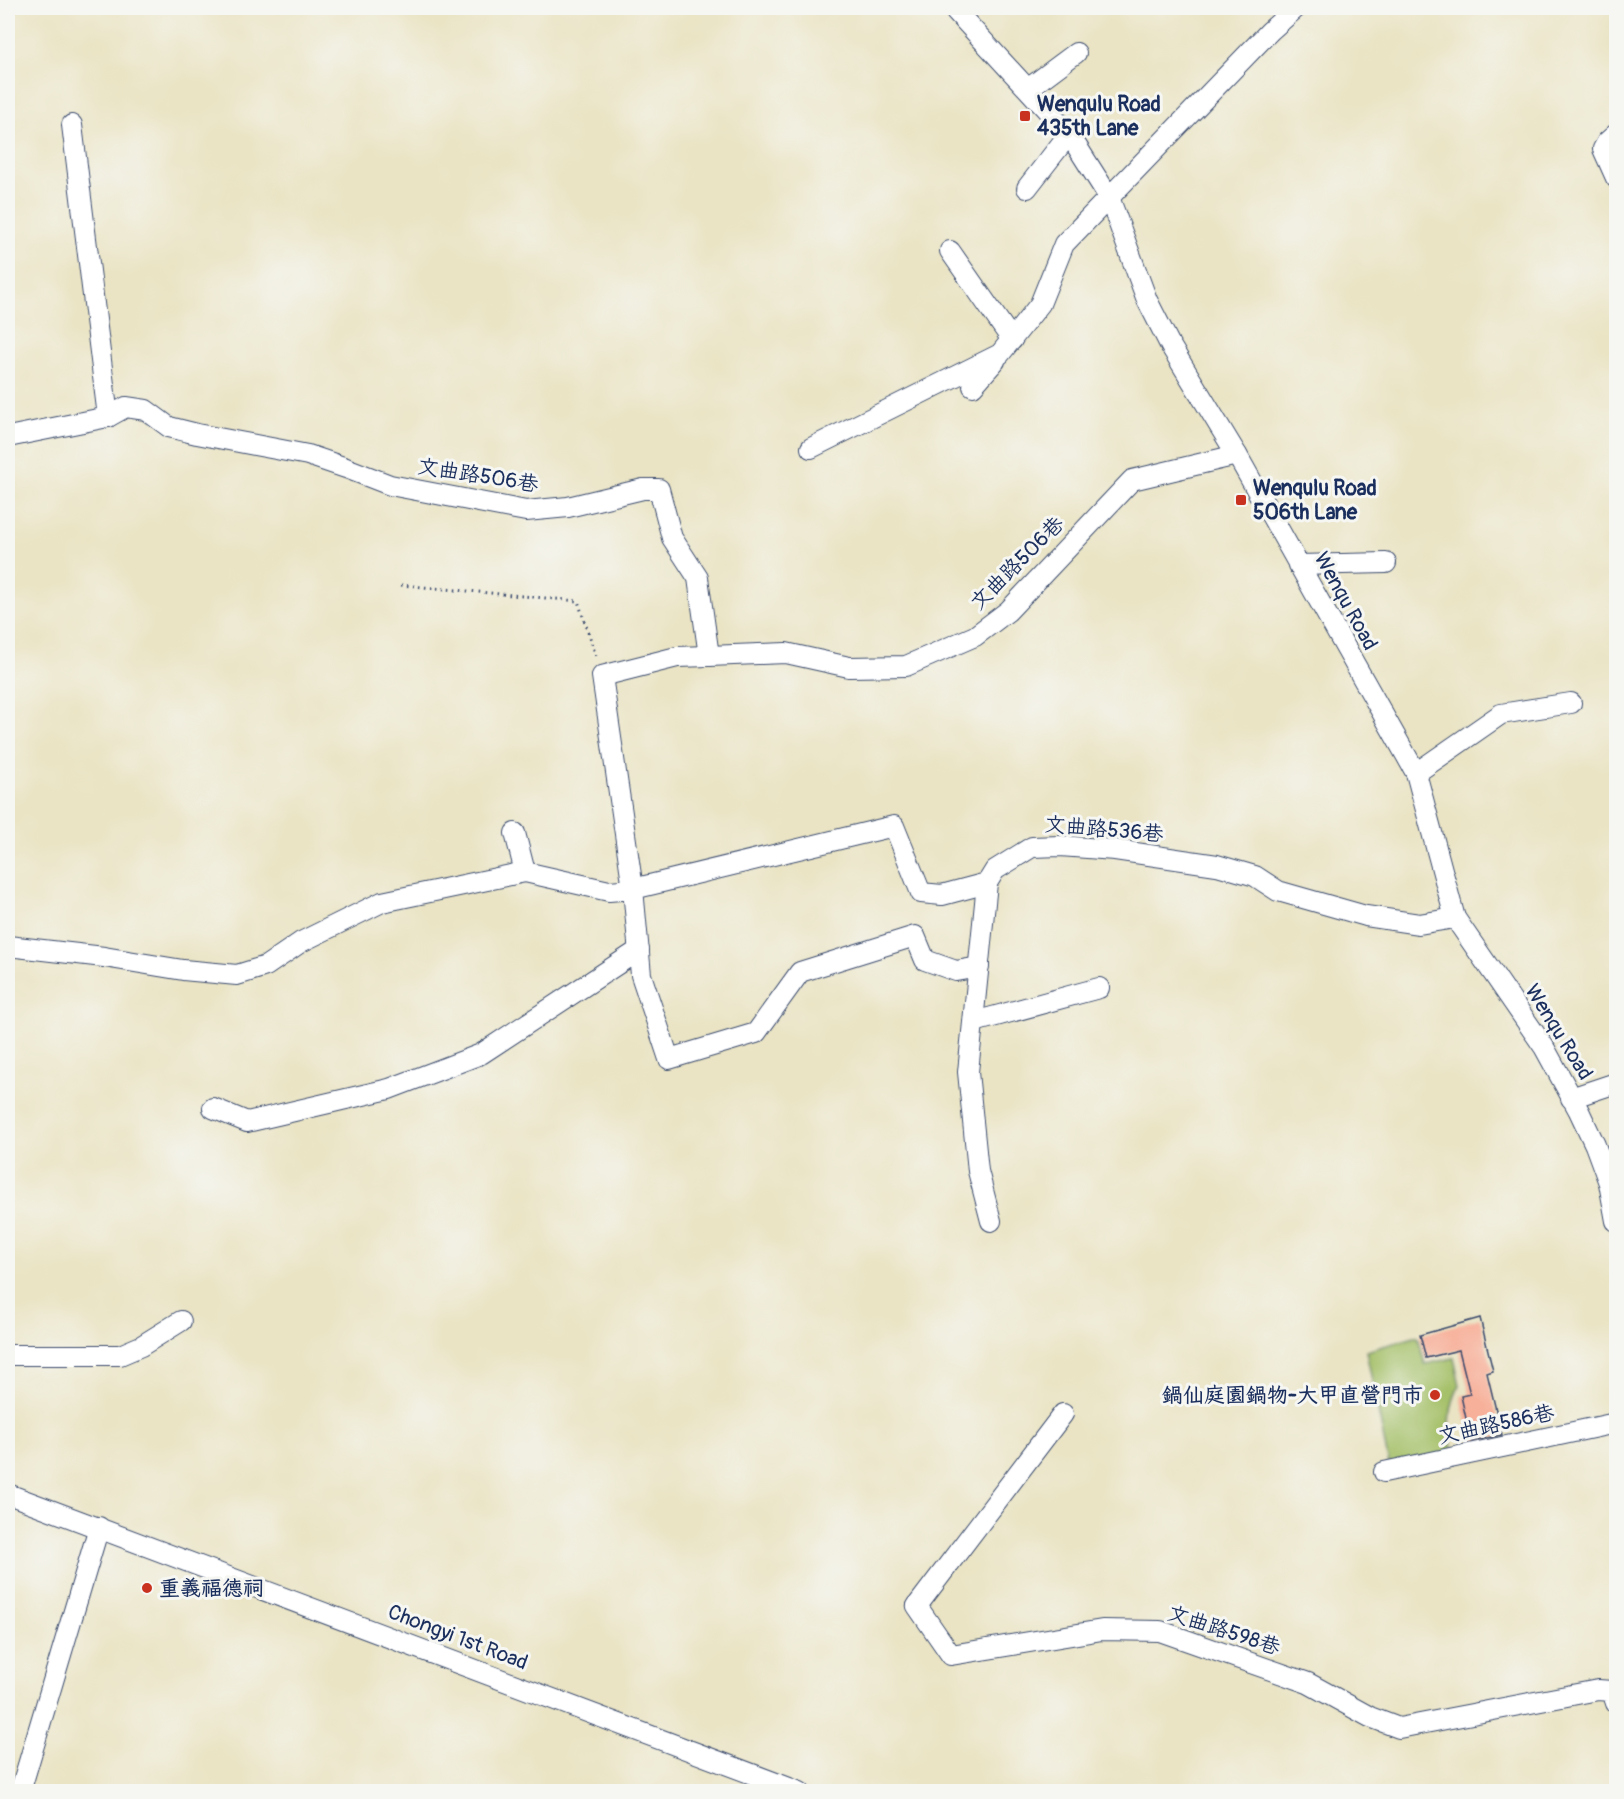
<svg xmlns="http://www.w3.org/2000/svg" width="1624" height="1799" viewBox="0 0 1624 1799" font-family="Pangolin,'LXGW WenKai TC',sans-serif">
  <style>
    .green { fill: #a4c067; stroke: #607862; stroke-width: 1.5 }
    .building { fill: #f7b09a }
    .lines { fill: none; stroke-linecap: round; stroke-linejoin: round }
    .minor-casing { stroke: #3a4a6d; stroke-width: 22 }
    .path { stroke: #3a4a6d; stroke-width: 3; stroke-dasharray: 1.5 4.5; stroke-linecap: butt }
    .minor { stroke: #fff; stroke-width: 20 }
    .poi-dot { fill: #c8321e; stroke: #f6f6f2; stroke-width: 2 }
    .labels { text-anchor: middle; stroke-width: 6; stroke-linejoin: round; paint-order: stroke }
    .poi-label { font-size: 21px; font-weight: bold; fill: #1b2f5e; stroke: #f6f6f2; text-anchor: start }
    .street-label { font-size: 21px; fill: #1b2f5e; stroke: #f6f6f2 }
  </style>
  <rect width="100%" height="100%" fill="#f6f6f2"/>
  <filter id="ink" filterUnits="userSpaceOnUse"><feTurbulence type="fractalNoise" baseFrequency=".0167" numOctaves="2"/><feDisplacementMap in="SourceGraphic" scale="12" xChannelSelector="R" yChannelSelector="G"/><feConvolveMatrix kernelMatrix="1 2 1 2 8 2 1 2 1" color-interpolation-filters="sRGB"/></filter>
  <filter id="wash" filterUnits="userSpaceOnUse"><feTurbulence type="fractalNoise" baseFrequency=".008" numOctaves="4" result="noise"/><feDisplacementMap in="SourceGraphic" scale="24" xChannelSelector="R" yChannelSelector="G"/><feGaussianBlur stdDeviation="1.35" result="paint"/><feColorMatrix in="noise" values="0 0 0 0 0 0 0 0 0 0 0 0 0 0 0 0 0 1.4 0 .05"/><feComposite in="paint" operator="in"/></filter>
  <g filter="url(#wash)">
    <rect width="100%" height="100%" fill="#eae4c4"/>
    <path class="green" d="M1418,1336L1425,1364L1454,1358L1460,1385C1447,1407 1450,1428 1452,1452L1389,1465L1366,1351Z"/>
    <g id="blocks">
      <polygon class="building" points="1480,1318 1493,1371 1487,1373 1502,1435 1471,1441 1461,1396 1470,1394 1459,1350 1426,1358 1420,1335"/>
    </g>
  </g>
  <g filter="url(#ink)">
    <use href="#blocks" fill-opacity="0" stroke="#3a4a6d" stroke-width="1.5"/>
    <g class="lines">
      <g class="minor-casing">
        <g id="minor">
          <polyline points="953,8 1069,134 1109,197 1147,300 1170,345 1237,455 1416,773 1455,918 1544,1047 1579,1111 1595,1145 1609,1183 1616,1221"/>
          <polyline points="1029,88 1076,53"/>
          <polyline points="72,125 108,417"/>
          <polyline points="1616,134 1607,142 1603,149 1616,178"/>
          <polyline points="1027,188 1069,134"/>
          <polyline points="950,251 1012,340"/>
          <polyline points="973,386 995,361"/>
          <polyline points="8,437 108,417 126,407 146,410 169,427 197,434 308,455 346,468 390,485 526,511 568,507 643,489 659,489 672,538 698,578 709,656 786,653 849,667 906,666 975,636 1008,611 1132,480 1237,455"/>
          <polyline points="811,448 1000,354 1040,304 1064,244 1270,31 1296,8"/>
          <polyline points="1298,565 1386,563"/>
          <polyline points="709,656 677,657 602,676 633,889 641,975 669,1059 756,1033 800,972 915,936 925,960 956,971 979,967"/>
          <polyline points="1416,773 1501,714 1571,703"/>
          <polyline points="515,833 525,872 609,891 633,889 894,826 921,893 942,895 987,883 995,870 1032,847 1060,846 1115,850 1217,865 1255,876 1278,891 1366,916 1419,924 1455,918"/>
          <polyline points="987,883 968,1072 978,1171 991,1221"/>
          <polyline points="8,946 104,957 183,970 237,975 266,966 301,942 382,902 525,872"/>
          <polyline points="974,1022 1099,988"/>
          <polyline points="1571,1098 1616,1083"/>
          <polyline points="213,1108 247,1122 389,1089 481,1054 639,950"/>
          <polyline points="8,1355 120,1355 141,1346 181,1321"/>
          <polyline points="1063,1414 917,1606 951,1655 1102,1630 1160,1631 1308,1683 1370,1717 1399,1728 1598,1690 1612,1691 1616,1703"/>
          <polyline points="1384,1472 1616,1423"/>
          <polyline points="8,1494 800,1792"/>
          <polyline points="20,1792 99,1527"/>
        </g>
      </g>
      <polyline class="path" points="401,585 578,601 597,659"/>
      <use href="#minor" class="minor"/>
    </g>
  </g>
  <g class="poi-dot">
    <rect x="1019" y="110" width="12" height="12" rx="3"/>
    <rect x="1235" y="494" width="12" height="12" rx="3"/>
    <circle cx="1435" cy="1395" r="6"/>
    <circle cx="147" cy="1588" r="6"/>
  </g>
  <g class="labels">
    <g class="poi-label">
      <text x="1037" y="111">Wenqulu Road<tspan x="1037" dy="24">435th Lane</tspan></text>
      <text x="1253" y="495">Wenqulu Road<tspan x="1253" dy="24">506th Lane</tspan></text>
      <text x="1423" y="1402" text-anchor="end">鍋仙庭園鍋物-大甲直營門市</text>
      <text x="159" y="1595">重義福德祠</text>
    </g>
    <g class="street-label">
      <text transform="translate(478 475) rotate(9)" y="7">文曲路506巷</text>
      <text transform="translate(1017 563) rotate(-45)" y="7">文曲路506巷</text>
      <text transform="translate(1346 601) rotate(61)" y="7">Wenqu Road</text>
      <text transform="translate(1104 829) rotate(5)" y="7">文曲路536巷</text>
      <text transform="translate(1559 1032) rotate(58)" y="7">Wenqu Road</text>
      <text transform="translate(1496 1424) rotate(-12)" y="7">文曲路586巷</text>
      <text transform="translate(1224 1630) rotate(18)" y="7">文曲路598巷</text>
      <text transform="translate(458 1637) rotate(21)" y="7">Chongyi 1st Road</text>
    </g>
  </g>
  <rect width="1624" height="1799" fill="none" stroke="#f6f6f2" stroke-width="30"/>
</svg>
